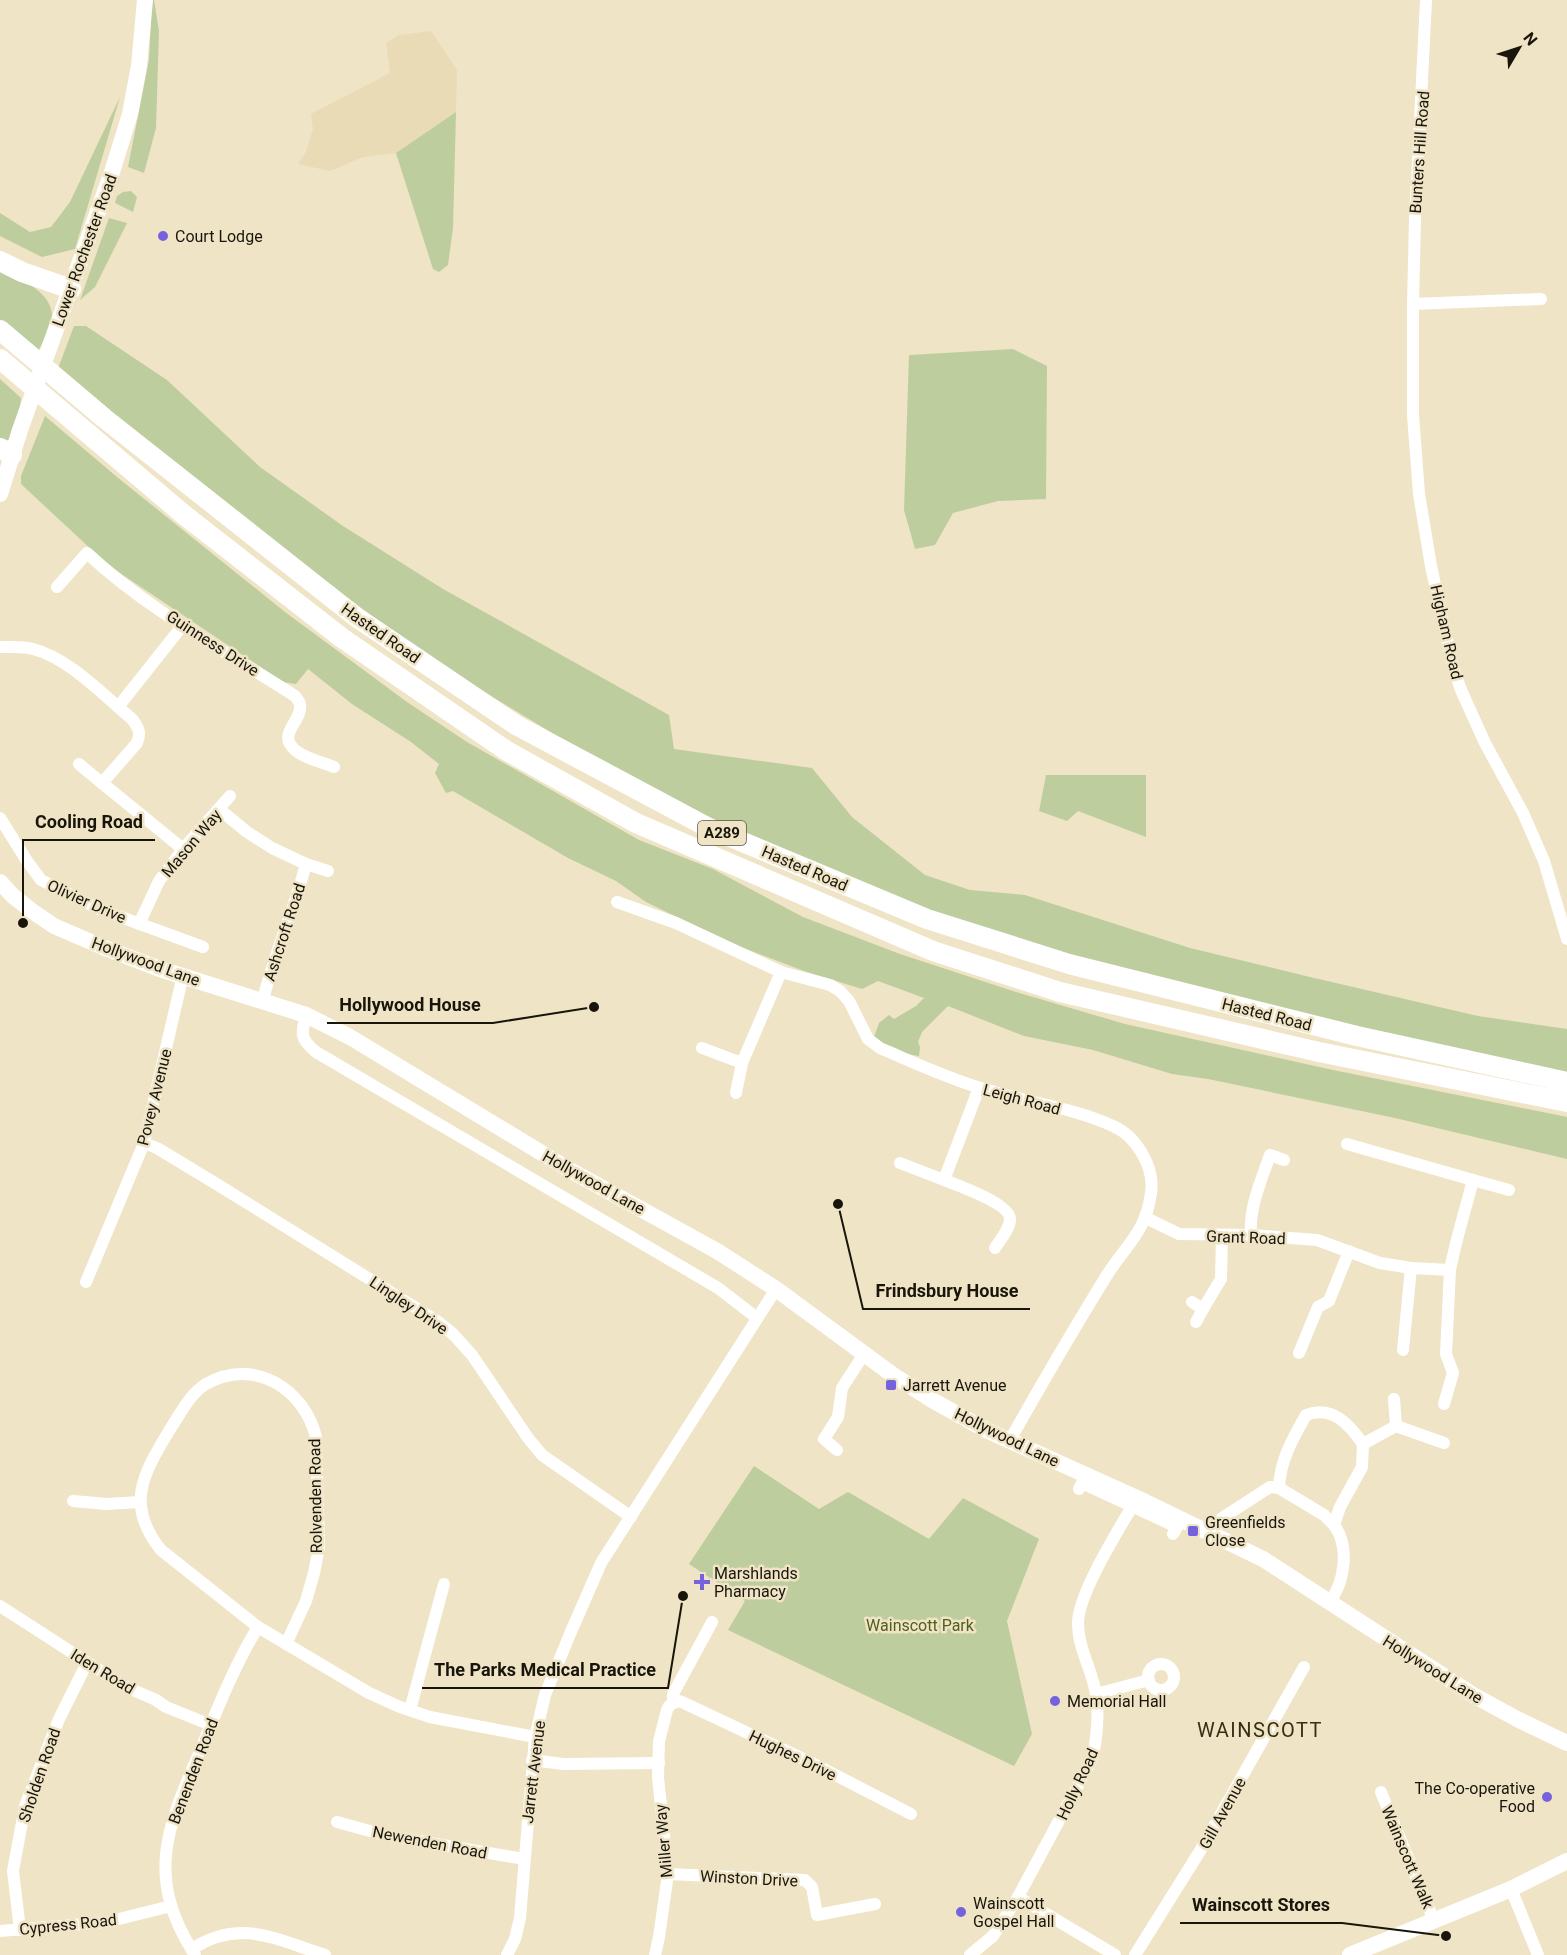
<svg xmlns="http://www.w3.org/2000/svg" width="1567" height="1955" viewBox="0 0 1567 1955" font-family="Roboto,sans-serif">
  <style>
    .built { fill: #e9dbb6 }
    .green { fill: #becd9e }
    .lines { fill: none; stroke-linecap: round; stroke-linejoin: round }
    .street { stroke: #fff; stroke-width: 12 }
    .secondary { stroke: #fff; stroke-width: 16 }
    .primary { stroke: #fff; stroke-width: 20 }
    .poi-dot { fill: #7662dc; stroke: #efe4c6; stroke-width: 2 }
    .labels { text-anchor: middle; stroke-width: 5; stroke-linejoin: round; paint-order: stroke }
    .shield { fill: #efe4c6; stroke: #595343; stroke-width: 1.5 }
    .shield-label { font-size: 15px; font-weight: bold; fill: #19150b }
    .street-label { font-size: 16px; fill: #19150b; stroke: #efe4c6 }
    .poi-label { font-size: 16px; fill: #19150b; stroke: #efe4c6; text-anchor: start }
    .park-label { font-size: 16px; fill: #4f601a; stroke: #efe4c6 }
    .quarter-label { font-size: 20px; letter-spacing: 1.5px; fill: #372e15; stroke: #efe4c6 }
    .leader { fill: none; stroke: #19150b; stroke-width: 2 }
    .callout-dot { fill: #19150b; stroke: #efe4c6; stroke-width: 2 }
    .callout-label { font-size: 18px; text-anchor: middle; font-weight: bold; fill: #19150b; stroke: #efe4c6; stroke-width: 5; stroke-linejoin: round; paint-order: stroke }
  </style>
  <rect width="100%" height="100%" fill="#efe4c6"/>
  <polygon class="built" points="431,31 457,70 456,112 396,153 363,157 330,171 298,164 306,152 313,129 311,114 390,73 386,43 399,35"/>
  <g class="green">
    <polygon points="152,0 154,0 159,31 156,128 144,173 128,167 149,60"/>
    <polygon points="120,97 75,249 42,257 0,236 0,213 30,232 51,227 70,202"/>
    <polygon points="456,112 453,228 448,265 439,272 433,269 396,153"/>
    <polygon points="131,191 137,197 133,212 115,203 117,196 123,192"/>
    <polygon points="109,218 127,223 95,287 80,300"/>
    <path d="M0,268C17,278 50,290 52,314C53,326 42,342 37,354L0,321Z"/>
    <polygon points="74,326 86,326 167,380 260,467 343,526 443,589 669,715 674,749 812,768 852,817 925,875 970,890 1025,895 1190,948 1310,977 1478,1016 1567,1029 1567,1077 1051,954 914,908 791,857 623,776 422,654 183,473 57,371"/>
    <polygon points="1013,349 1047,366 1046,499 998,501 953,513 935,545 915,549 904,510 909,355"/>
    <polygon points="0,379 21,398 17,430 11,439 0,442"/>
    <path d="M45,416L117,477L285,612L407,702L467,742L639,840L713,869L803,917L900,954L1016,992L1125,1024L1333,1070L1567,1117V1159L1395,1118L1208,1079L1172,1074L1093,1050L1024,1036L948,1006L922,1032L918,1042L920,1047L919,1056C901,1054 887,1049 874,1037L879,1023L889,1015L894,1019L916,1006L924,998L878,981L862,989L804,971L728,942L646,902L616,881L568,858L453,791L446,793L435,773L439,764L411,742L352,704L308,669L296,684L283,682L108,565L21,484V476Z"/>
    <polygon points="1046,775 1146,775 1146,837 1078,811 1067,821 1039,811"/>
    <polygon points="754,1466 819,1509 848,1492 929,1539 963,1498 1039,1539 1007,1621 1032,1734 1014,1766 728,1630 745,1601 689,1564"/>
  </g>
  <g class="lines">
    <g class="street">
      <polyline points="1426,0 1415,220 1413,304 1413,415 1419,494 1431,566 1453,667 1461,690 1485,743 1523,813 1544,861 1567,939"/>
      <polyline points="1413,304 1541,299"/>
      <path d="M57,587L87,553C148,610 225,651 295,696C296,697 300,703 300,704C303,721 277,733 294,749C303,758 322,762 334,767"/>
      <path d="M0,647C10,647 23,646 33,649C69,658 104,696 132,719C139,728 141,733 137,743L102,783L183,849"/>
      <polyline points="118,707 183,625"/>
      <polyline points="79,764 102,783"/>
      <path d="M219,809L247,832L272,848L306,864C294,910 274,954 263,1000"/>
      <polyline points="0,818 27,861 41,880 99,909 203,947"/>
      <polyline points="306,864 328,871"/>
      <path d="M617,902L676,923L781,972L830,985L840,991L849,1001L868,1039L880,1048C913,1062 947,1078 981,1088C1024,1102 1072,1107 1113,1126C1136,1136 1155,1167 1151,1193C1146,1232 1126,1245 1107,1275C1073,1330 1041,1385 1010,1440"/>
      <polyline points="139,924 159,881 183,849 230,796"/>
      <path d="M306,1015C301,1034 300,1039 316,1052L718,1288L757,1318"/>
      <polyline points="702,1048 742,1063 781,972"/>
      <polyline points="736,1093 742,1063"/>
      <polyline points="144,1143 157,1148 223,1188 437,1321 453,1334 472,1355 528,1438 542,1455 631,1517"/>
      <polyline points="1347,1144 1473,1180"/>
      <polyline points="900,1163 944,1180 979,1088"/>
      <path d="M944,1180C957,1185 1010,1204 1010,1219C1010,1229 1000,1240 995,1248"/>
      <path d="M1146,1218L1179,1234L1251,1235L1317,1240L1380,1263L1411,1268L1450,1270C1456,1239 1465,1211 1473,1180L1509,1190"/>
      <path d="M1251,1235C1249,1207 1261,1181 1270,1155L1284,1160"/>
      <polyline points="86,1282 144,1143 183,975"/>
      <polyline points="1192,1302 1203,1309 1221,1279 1222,1236"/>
      <polyline points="1196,1322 1203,1309"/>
      <polyline points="1403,1350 1411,1268"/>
      <polyline points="1299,1353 1318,1307 1329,1301 1349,1251"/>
      <polyline points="1394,1399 1396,1426"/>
      <polyline points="1444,1404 1453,1373 1446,1354 1450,1270"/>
      <polyline points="1363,1444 1396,1426 1444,1443"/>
      <polyline points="837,1450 824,1439 838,1417 842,1388 864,1354"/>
      <polyline points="1279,1488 1324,1515 1334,1525"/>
      <polyline points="1079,1489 1082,1483 1177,1527 1173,1534"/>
      <polyline points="73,1501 106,1504 140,1502"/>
      <path d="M1212,1534L1222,1518L1270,1487L1279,1488C1280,1460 1293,1438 1306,1415C1332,1405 1349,1424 1363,1444L1362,1467L1340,1507L1334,1525C1350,1546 1345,1582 1329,1603"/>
      <polyline points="0,1606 124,1686 156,1700 166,1707 211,1725"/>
      <path d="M286,1644L306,1601L314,1573L319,1547L316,1437C304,1388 253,1357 206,1384C190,1394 182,1411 172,1426C145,1471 123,1503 161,1550L258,1627L369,1693L400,1707L430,1717L535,1737"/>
      <circle cx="1161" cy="1677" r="13"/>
      <polyline points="1096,1694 1149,1680"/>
      <polyline points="673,1703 679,1701 684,1703 814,1764 911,1814"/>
      <polyline points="410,1710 444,1584"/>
      <polyline points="532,1760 563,1764 659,1763"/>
      <polyline points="1381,1792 1434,1921"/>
      <polyline points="337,1822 384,1835 524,1859"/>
      <polyline points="668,1874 805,1880 812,1887 817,1915 875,1904"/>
      <polyline points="1511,1889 1538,1955"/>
      <polyline points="1018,1897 1115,1955"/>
      <polyline points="20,1930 13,1871 25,1806 59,1719 87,1663"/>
      <polyline points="0,1931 107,1922 171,1906"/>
      <path d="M192,1949C240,1918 275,1939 325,1955"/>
      <path d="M195,1955C141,1872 171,1820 205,1739C221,1700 236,1663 258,1627"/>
      <polyline points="507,1955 515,1939 520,1918 535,1737 545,1695 570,1634 601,1563 776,1289"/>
      <polyline points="655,1955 659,1937 668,1874 658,1777 659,1741 667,1710 669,1706 673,1703 673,1694 712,1622"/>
      <path d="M970,1955L993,1936L1018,1897L1092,1759C1097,1740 1099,1713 1096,1694C1092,1669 1078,1649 1078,1623C1078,1593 1121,1526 1137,1498"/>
      <polyline points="1135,1955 1200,1851 1304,1667"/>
    </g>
    <g class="secondary">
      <polyline points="0,494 20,430 112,172 130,114 139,66 145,0"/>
      <polyline points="0,882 13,896 32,911 54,926 105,948 160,969 306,1015 350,1037 568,1169 717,1251 776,1289 893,1375 932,1400 986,1430 1137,1498 1263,1559 1473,1695 1519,1720 1567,1743"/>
      <polyline points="1350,1955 1511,1889 1567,1861"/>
    </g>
    <g class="primary">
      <polyline points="0,261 22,272 71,289"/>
      <polyline points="0,330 104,418 356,617 516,725 709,828 927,919 1069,964 1357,1036 1567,1082"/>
      <polyline points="0,359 183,514 342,638 507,751 636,823 933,951 1060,992 1319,1052 1567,1102"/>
      <polyline points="0,448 12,455"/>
    </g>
  </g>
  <g class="poi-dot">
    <circle cx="163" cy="236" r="6"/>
    <rect x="885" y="1379" width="12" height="12" rx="3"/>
    <rect x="1187" y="1525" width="12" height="12" rx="3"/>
    <path d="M699 1573h6v6h6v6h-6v6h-6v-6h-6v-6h6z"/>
    <circle cx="1055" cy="1701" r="6"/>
    <circle cx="1547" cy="1797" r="6"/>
    <circle cx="961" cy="1912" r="6"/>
  </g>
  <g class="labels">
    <rect class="shield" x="698" y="821" width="48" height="24" rx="4.5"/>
    <g class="shield-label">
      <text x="722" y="838">A289</text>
    </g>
    <g class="street-label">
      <text transform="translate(1419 152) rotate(-86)" y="6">Bunters Hill Road</text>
      <text transform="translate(84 250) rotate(-70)" y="6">Lower Rochester Road</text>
      <text transform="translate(1447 632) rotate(77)" y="6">Higham Road</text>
      <text transform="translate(381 633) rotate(35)" y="6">Hasted Road</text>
      <text transform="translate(213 643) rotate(33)" y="6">Guinness Drive</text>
      <text transform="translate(191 843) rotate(-50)" y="6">Mason Way</text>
      <text transform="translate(805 868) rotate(23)" y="6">Hasted Road</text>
      <text transform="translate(87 901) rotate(24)" y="6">Olivier Drive</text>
      <text transform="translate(284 932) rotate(-72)" y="6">Ashcroft Road</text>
      <text transform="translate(146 961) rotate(20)" y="6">Hollywood Lane</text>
      <text transform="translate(1267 1014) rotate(14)" y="6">Hasted Road</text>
      <text transform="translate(154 1097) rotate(-76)" y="6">Povey Avenue</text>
      <text transform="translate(1022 1099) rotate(15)" y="6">Leigh Road</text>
      <text transform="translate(594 1182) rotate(29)" y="6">Hollywood Lane</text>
      <text transform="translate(1246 1237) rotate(2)" y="6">Grant Road</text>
      <text transform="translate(409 1305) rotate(34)" y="6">Lingley Drive</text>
      <text transform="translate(1007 1437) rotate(26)" y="6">Hollywood Lane</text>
      <text transform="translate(315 1496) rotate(-91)" y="6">Rolvenden Road</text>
      <text transform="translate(1433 1669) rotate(32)" y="6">Hollywood Lane</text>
      <text transform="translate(103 1671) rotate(31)" y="6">Iden Road</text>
      <text transform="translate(793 1755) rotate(26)" y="6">Hughes Drive</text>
      <text transform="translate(193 1771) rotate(-69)" y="6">Benenden Road</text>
      <text transform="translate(533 1772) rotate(-83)" y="6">Jarrett Avenue</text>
      <text transform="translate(39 1775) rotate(-71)" y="6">Sholden Road</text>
      <text transform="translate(1077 1784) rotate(-65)" y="6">Holly Road</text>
      <text transform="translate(1222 1813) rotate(-61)" y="6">Gill Avenue</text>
      <text transform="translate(663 1841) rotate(-95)" y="6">Miller Way</text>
      <text transform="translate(430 1842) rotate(11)" y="6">Newenden Road</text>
      <text transform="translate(1408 1857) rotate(67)" y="6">Wainscott Walk</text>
      <text transform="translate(749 1878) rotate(3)" y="6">Winston Drive</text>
      <text transform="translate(68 1924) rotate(-6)" y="6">Cypress Road</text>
    </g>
    <g class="poi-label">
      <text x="175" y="242">Court Lodge</text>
      <text x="903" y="1391">Jarrett Avenue</text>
      <text x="1205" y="1528">Greenfields<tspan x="1205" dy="18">Close</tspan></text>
      <text x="714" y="1579">Marshlands<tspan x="714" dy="18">Pharmacy</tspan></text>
      <text x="1067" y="1707">Memorial Hall</text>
      <text x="1535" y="1794" text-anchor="end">The Co-operative<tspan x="1535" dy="18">Food</tspan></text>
      <text x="973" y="1909">Wainscott<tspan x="973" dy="18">Gospel Hall</tspan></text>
    </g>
    <g class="park-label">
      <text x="920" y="1631">Wainscott Park</text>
    </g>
    <g class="quarter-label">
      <text x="1260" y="1737">WAINSCOTT</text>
    </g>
  </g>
  <path class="leader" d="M23 923L23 840H155M594 1007L493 1023H327M838 1204L863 1309H1030M683 1596L668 1688H422M1446 1936L1342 1923H1180"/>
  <g class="callout-dot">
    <circle cx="23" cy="923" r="6"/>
    <circle cx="594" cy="1007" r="6"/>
    <circle cx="838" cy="1204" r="6"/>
    <circle cx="683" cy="1596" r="6"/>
    <circle cx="1446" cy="1936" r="6"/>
  </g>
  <g class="callout-label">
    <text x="89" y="828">Cooling Road</text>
    <text x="410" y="1011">Hollywood House</text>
    <text x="947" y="1297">Frindsbury House</text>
    <text x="545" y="1676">The Parks Medical Practice</text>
    <text x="1261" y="1911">Wainscott Stores</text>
  </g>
  <g transform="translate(1519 48) rotate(51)" stroke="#efe4c6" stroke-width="4.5" paint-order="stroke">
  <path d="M0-4.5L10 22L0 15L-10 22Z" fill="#19150b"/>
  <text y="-9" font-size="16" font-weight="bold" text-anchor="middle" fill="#19150b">N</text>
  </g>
</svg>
